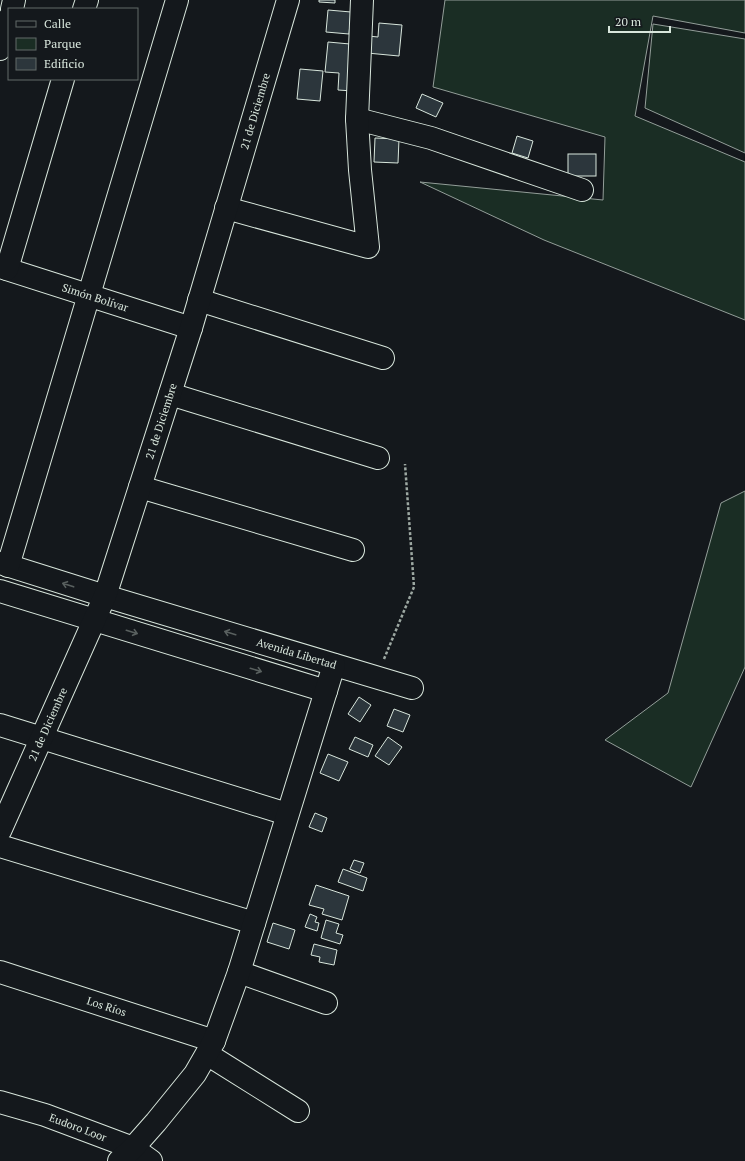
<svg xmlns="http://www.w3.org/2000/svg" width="745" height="1161" viewBox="0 0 745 1161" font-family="'PT Serif',serif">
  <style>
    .green { fill: #1a2d24; stroke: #939e99 }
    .building { fill: #2c363c; stroke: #d8e6dc }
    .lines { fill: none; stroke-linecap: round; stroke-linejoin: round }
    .minor-casing { stroke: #d8e6dc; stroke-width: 24 }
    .path { stroke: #9da8a2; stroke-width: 2.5; stroke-dasharray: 3 2; stroke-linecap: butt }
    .minor { stroke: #14181c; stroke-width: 22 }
    .oneway { stroke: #59605f }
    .labels { text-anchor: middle; stroke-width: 3; stroke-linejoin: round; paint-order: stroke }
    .street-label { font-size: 11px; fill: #d8e6dc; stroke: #14181c }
  </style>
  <rect width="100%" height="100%" fill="#14181c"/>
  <g class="green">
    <polygon points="445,0 745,0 745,33 653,16 635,116 745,162 745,320 544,240 420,182 603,200 605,137 433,87"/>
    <polygon points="653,24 745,39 745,153 645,108"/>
    <polygon points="745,491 745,667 691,787 605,740 668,693 721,503"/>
  </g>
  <g class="building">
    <polygon points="319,0 335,0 335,3 319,2"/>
    <polygon points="328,10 351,12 349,34 326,32"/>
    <polygon points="379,23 402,25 399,56 367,53 368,36 378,37"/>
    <polygon points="328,42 350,44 353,91 338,90 339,73 325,72"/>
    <polygon points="300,69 323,71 320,101 297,99"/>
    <polygon points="422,94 443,103 436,117 416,108"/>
    <polygon points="517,136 533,141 528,158 512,153"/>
    <polygon points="375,138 399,139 398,163 374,162"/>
    <rect x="568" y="154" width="28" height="22"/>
    <polygon points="359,697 371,705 360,722 348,714"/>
    <polygon points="394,709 410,715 403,732 387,726"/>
    <polygon points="355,737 373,745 368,757 349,749"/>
    <polygon points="388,737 402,747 389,765 375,756"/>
    <polygon points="328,754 348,762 339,781 320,773"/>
    <polygon points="315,813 327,818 322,832 309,827"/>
    <polygon points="354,860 364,863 360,873 350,869"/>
    <polygon points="343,869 367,878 363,891 338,882"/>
    <polygon points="316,885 349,896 342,920 322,914 324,909 309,905"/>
    <polygon points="310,914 317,917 315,922 319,923 317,931 305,927"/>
    <polygon points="326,920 339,924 336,933 343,935 340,944 321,938"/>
    <polygon points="273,923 295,930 289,949 267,942"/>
    <polygon points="314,944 337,950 334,965 319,962 320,957 311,955"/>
  </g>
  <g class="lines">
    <g class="minor-casing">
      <g id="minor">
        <polyline points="12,9 14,0"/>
        <polyline points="84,9 87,0"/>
        <polyline points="0,49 9,18"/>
        <polyline points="357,119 431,138 582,190"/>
        <polyline points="226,208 368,247 360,170 357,119 362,0"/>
        <path id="s1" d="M0,267L191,328"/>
        <polyline points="7,269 63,79"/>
        <polyline points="199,300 383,358"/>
        <polyline points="170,394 378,458"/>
        <polyline points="140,487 353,550"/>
        <path id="s2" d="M0,563L105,596L412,688"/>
        <polyline points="8,566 177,0"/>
        <polyline points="0,591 326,691"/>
        <polyline points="0,725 287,814"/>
        <path id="s3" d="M0,831L105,596L191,328L288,0"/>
        <polyline points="0,846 254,923"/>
        <path id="s4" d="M0,972L214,1041"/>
        <polyline points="239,972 326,1003"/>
        <polyline points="207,1054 298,1111"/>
        <path id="s5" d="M0,1102L45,1115L133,1148L151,1161"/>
        <polyline points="119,1161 133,1148 156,1122 195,1074 214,1041 239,972 334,665"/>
      </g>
    </g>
    <polyline class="path" points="384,659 414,587 405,464"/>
    <use href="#minor" class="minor"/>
  </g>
  <defs><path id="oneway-shaft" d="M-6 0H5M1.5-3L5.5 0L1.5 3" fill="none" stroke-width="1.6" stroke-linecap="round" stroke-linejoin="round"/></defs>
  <g class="oneway">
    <use href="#oneway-shaft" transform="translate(68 585) rotate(-162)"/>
    <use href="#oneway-shaft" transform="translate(132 632) rotate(17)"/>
    <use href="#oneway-shaft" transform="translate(230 633) rotate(-163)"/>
    <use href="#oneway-shaft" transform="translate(256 670) rotate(17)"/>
  </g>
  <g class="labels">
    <g class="street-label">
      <text dy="4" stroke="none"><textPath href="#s3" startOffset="765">21 de Diciembre</textPath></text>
      <text dy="4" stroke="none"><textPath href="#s1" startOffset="100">Simón Bolívar</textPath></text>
      <text dy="4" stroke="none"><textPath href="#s3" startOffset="441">21 de Diciembre</textPath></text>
      <text dy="4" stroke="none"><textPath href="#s2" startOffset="310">Avenida Libertad</textPath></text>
      <text dy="4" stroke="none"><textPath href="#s3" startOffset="117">21 de Diciembre</textPath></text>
      <text dy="4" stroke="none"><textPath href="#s4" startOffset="112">Los Ríos</textPath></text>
      <text dy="4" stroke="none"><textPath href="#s5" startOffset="82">Eudoro Loor</textPath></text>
    </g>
  </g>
  <rect x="8" y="8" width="130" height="72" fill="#14181c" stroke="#626a69"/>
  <rect x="16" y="21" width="20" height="6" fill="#14181c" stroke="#626a69"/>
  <text x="44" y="28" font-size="12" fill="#d8e6dc">Calle</text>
  <rect x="16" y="38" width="20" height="12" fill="#1a2d24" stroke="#626a69"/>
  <text x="44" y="48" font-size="12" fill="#d8e6dc">Parque</text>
  <rect x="16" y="58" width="20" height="12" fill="#2c363c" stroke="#626a69"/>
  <text x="44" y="68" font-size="12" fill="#d8e6dc">Edificio</text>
  <path d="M609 26v6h61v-6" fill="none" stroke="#d8e6dc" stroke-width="2"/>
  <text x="615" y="26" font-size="12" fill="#d8e6dc" stroke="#14181c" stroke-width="3" paint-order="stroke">20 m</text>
</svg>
